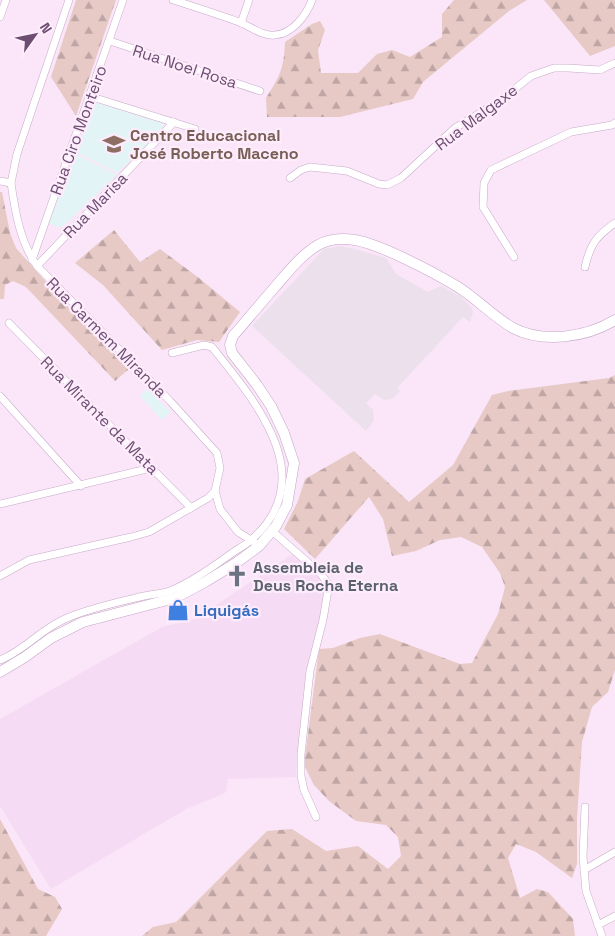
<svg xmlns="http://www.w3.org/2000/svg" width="615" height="936" viewBox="0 0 615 936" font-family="'Space Grotesk',sans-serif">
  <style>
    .residential { fill: #f6dbf4 }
    .industrial { fill: #ebe0eb }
    .education { fill: #e3f4f7 }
    .forest { fill: url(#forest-firs) }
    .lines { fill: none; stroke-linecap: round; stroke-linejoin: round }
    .street-casing { stroke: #c7abc8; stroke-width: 8 }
    .secondary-casing { stroke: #c5a4c7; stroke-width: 11 }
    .street { stroke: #fff; stroke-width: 7 }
    .secondary { stroke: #fff; stroke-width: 10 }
    .labels { text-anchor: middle; stroke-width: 4.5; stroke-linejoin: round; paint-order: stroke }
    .street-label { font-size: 16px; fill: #6d4d72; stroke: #fdecfb }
    .education-label { font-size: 16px; font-weight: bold; fill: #785e54; stroke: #fdecfb; text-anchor: start }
    .worship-label { font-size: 16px; font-weight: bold; fill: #5b616d; stroke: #fdecfb; text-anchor: start }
    .shop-label { font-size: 16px; font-weight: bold; fill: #366cbe; stroke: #fdecfb; text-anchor: start }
  </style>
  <defs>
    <pattern id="forest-firs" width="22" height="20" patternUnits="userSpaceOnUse" patternTransform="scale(1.25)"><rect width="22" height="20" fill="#e7cac6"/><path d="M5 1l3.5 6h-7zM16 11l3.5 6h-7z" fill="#bfa6a5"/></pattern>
  </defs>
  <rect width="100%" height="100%" fill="#fae6f8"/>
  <polygon class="residential" points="294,553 321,577 327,588 298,754 296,777 228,779 226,792 221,795 188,808 51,889 0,806 0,719 162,627 195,619"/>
  <polygon class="industrial" points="339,246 351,248 386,258 396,274 428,292 441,286 460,296 472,308 473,312 470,322 463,317 397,388 400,391 392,399 384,400 375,394 366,403 373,410 374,421 366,431 252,326 324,249"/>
  <g class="education">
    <polygon points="98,103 162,123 163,127 159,135 117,173 76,152 94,105"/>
    <polygon points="75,154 117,175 62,227 57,227 49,223"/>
    <polygon points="147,389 171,412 162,420 140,396"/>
  </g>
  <g class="forest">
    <polygon points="76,0 116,0 76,116 51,77"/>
    <path d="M454,0H527L509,11L423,82L413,99L340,117H267L266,98C280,76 284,68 285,42L312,24L320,21L325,30L318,50L321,73H358L377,54L392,50L410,57L442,37V14Z"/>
    <polygon points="544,0 615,0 615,46 590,56"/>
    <polygon points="0,192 2,192 10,233 16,248 69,308 129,369 115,381 26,287 13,281 5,285 4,299 0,299"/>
    <polygon points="114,230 140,262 160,249 199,278 240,312 219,342 197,340 162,350 103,285 75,263"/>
    <polygon points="615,375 615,670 608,692 592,707 582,742 577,819 577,864 572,878 536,852 516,844 508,858 520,898 537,889 548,892 573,919 575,936 142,936 153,927 176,922 267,831 292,829 326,851 358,846 388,869 401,856 398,837 386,825 356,821 329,801 314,785 304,765 319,649 333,648 360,638 380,634 460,664 472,663 498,614 505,587 500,573 482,547 461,537 440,540 416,551 392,556 383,519 369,497 315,559 284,529 298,501 305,479 354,451 409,502 453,465 492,395 508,391 609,378"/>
    <polygon points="0,819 38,889 55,897 62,909 46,936 0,936"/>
  </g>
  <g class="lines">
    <g class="street-casing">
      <g id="street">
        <path d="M173,0C195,7 217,14 239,22C250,26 263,37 275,35C292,34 306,16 312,0"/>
        <polyline points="0,17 6,0"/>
        <polyline points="241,23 249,0"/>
        <polyline points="110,41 260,91"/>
        <polyline points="89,96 195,129"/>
        <polyline points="290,178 301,170 310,167 347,171 379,184 387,185 401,178 455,128 500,101 531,76 554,68 568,68 600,70 615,63"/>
        <path d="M0,181L11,183C15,211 20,242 37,266L170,401L217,453L220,468L215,491L220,509L238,532L254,542"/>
        <polyline points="11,183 17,154 69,0"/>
        <polyline points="514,257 483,207 484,183 491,170 571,132 612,125 615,123"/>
        <polyline points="32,260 123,0"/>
        <polyline points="37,266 174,122"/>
        <path d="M585,267C590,245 596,236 615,223"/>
        <polyline points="9,323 191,508"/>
        <polyline points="0,396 81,486"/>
        <polyline points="0,504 151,468"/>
        <polyline points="272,531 320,573 327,582 328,590 323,620 310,671 301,754 301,776 304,790 316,817"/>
        <polyline points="0,576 29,560 131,537 149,532 208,498 215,491"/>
        <path d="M0,660C24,651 42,628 67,618C90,608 119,602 144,596C152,594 162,594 170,591C192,582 213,567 232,553C238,549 245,545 250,541C323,479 255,401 212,347L204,345L172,353"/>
        <polyline points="585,807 583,857 586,891 602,936"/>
        <polyline points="584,870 615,852"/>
        <polyline points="598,925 615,916"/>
      </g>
    </g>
    <g class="secondary-casing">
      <path id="secondary" d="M0,672L25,657L51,638L83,622L175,598L205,582L236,563L259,546L276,526L287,505L294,463L284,433L271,406L257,385L232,353L230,345L233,336C247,320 261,303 275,287C288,272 301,255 318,245C330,238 343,238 355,240C380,244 435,273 458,287C477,299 494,317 513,328C544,344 587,337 615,320"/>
    </g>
    <use href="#street" class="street"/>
    <use href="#secondary" class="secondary"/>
  </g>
  <defs>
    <g id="school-bare" transform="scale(1.725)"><path d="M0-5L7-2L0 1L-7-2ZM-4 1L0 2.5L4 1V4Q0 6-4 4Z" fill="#8d6e63" stroke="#fdecfb" stroke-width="2.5" paint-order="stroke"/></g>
    <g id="church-bare" transform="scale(1.725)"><path d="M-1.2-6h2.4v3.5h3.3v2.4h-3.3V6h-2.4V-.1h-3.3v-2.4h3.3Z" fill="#6b7280" stroke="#fdecfb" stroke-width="2.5" paint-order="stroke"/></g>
    <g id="shop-bare" transform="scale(1.725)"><path d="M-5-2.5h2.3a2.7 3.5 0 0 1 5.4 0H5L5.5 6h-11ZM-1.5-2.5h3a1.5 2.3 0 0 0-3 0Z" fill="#3f7fe0" stroke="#fdecfb" stroke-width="2.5" paint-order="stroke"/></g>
  </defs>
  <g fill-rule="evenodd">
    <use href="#school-bare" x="114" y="144"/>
    <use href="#church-bare" x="237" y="576"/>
    <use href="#shop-bare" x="178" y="610"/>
  </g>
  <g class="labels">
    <g class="street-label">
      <text transform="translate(185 66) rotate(18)" y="6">Rua Noel Rosa</text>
      <text transform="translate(476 117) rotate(-37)" y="6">Rua Malgaxe</text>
      <text transform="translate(78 130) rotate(-70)" y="6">Rua Ciro Monteiro</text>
      <text transform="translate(95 205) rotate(-46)" y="6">Rua Marisa</text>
      <text transform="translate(107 337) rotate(45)" y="6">Rua Carmem Miranda</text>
      <text transform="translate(100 415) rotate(45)" y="6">Rua Mirante da Mata</text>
    </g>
    <g class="education-label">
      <text x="130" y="141">Centro Educacional<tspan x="130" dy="18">José Roberto Maceno</tspan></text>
    </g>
    <g class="worship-label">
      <text x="253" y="573">Assembleia de<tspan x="253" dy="18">Deus Rocha Eterna</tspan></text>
    </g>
    <g class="shop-label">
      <text x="194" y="616">Liquigás</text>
    </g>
  </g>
  <g transform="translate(35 35) rotate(57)" stroke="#fdecfb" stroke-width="4" paint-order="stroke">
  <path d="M0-4L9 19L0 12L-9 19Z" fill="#6d4d72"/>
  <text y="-8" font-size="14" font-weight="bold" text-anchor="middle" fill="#6d4d72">N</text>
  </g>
</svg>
